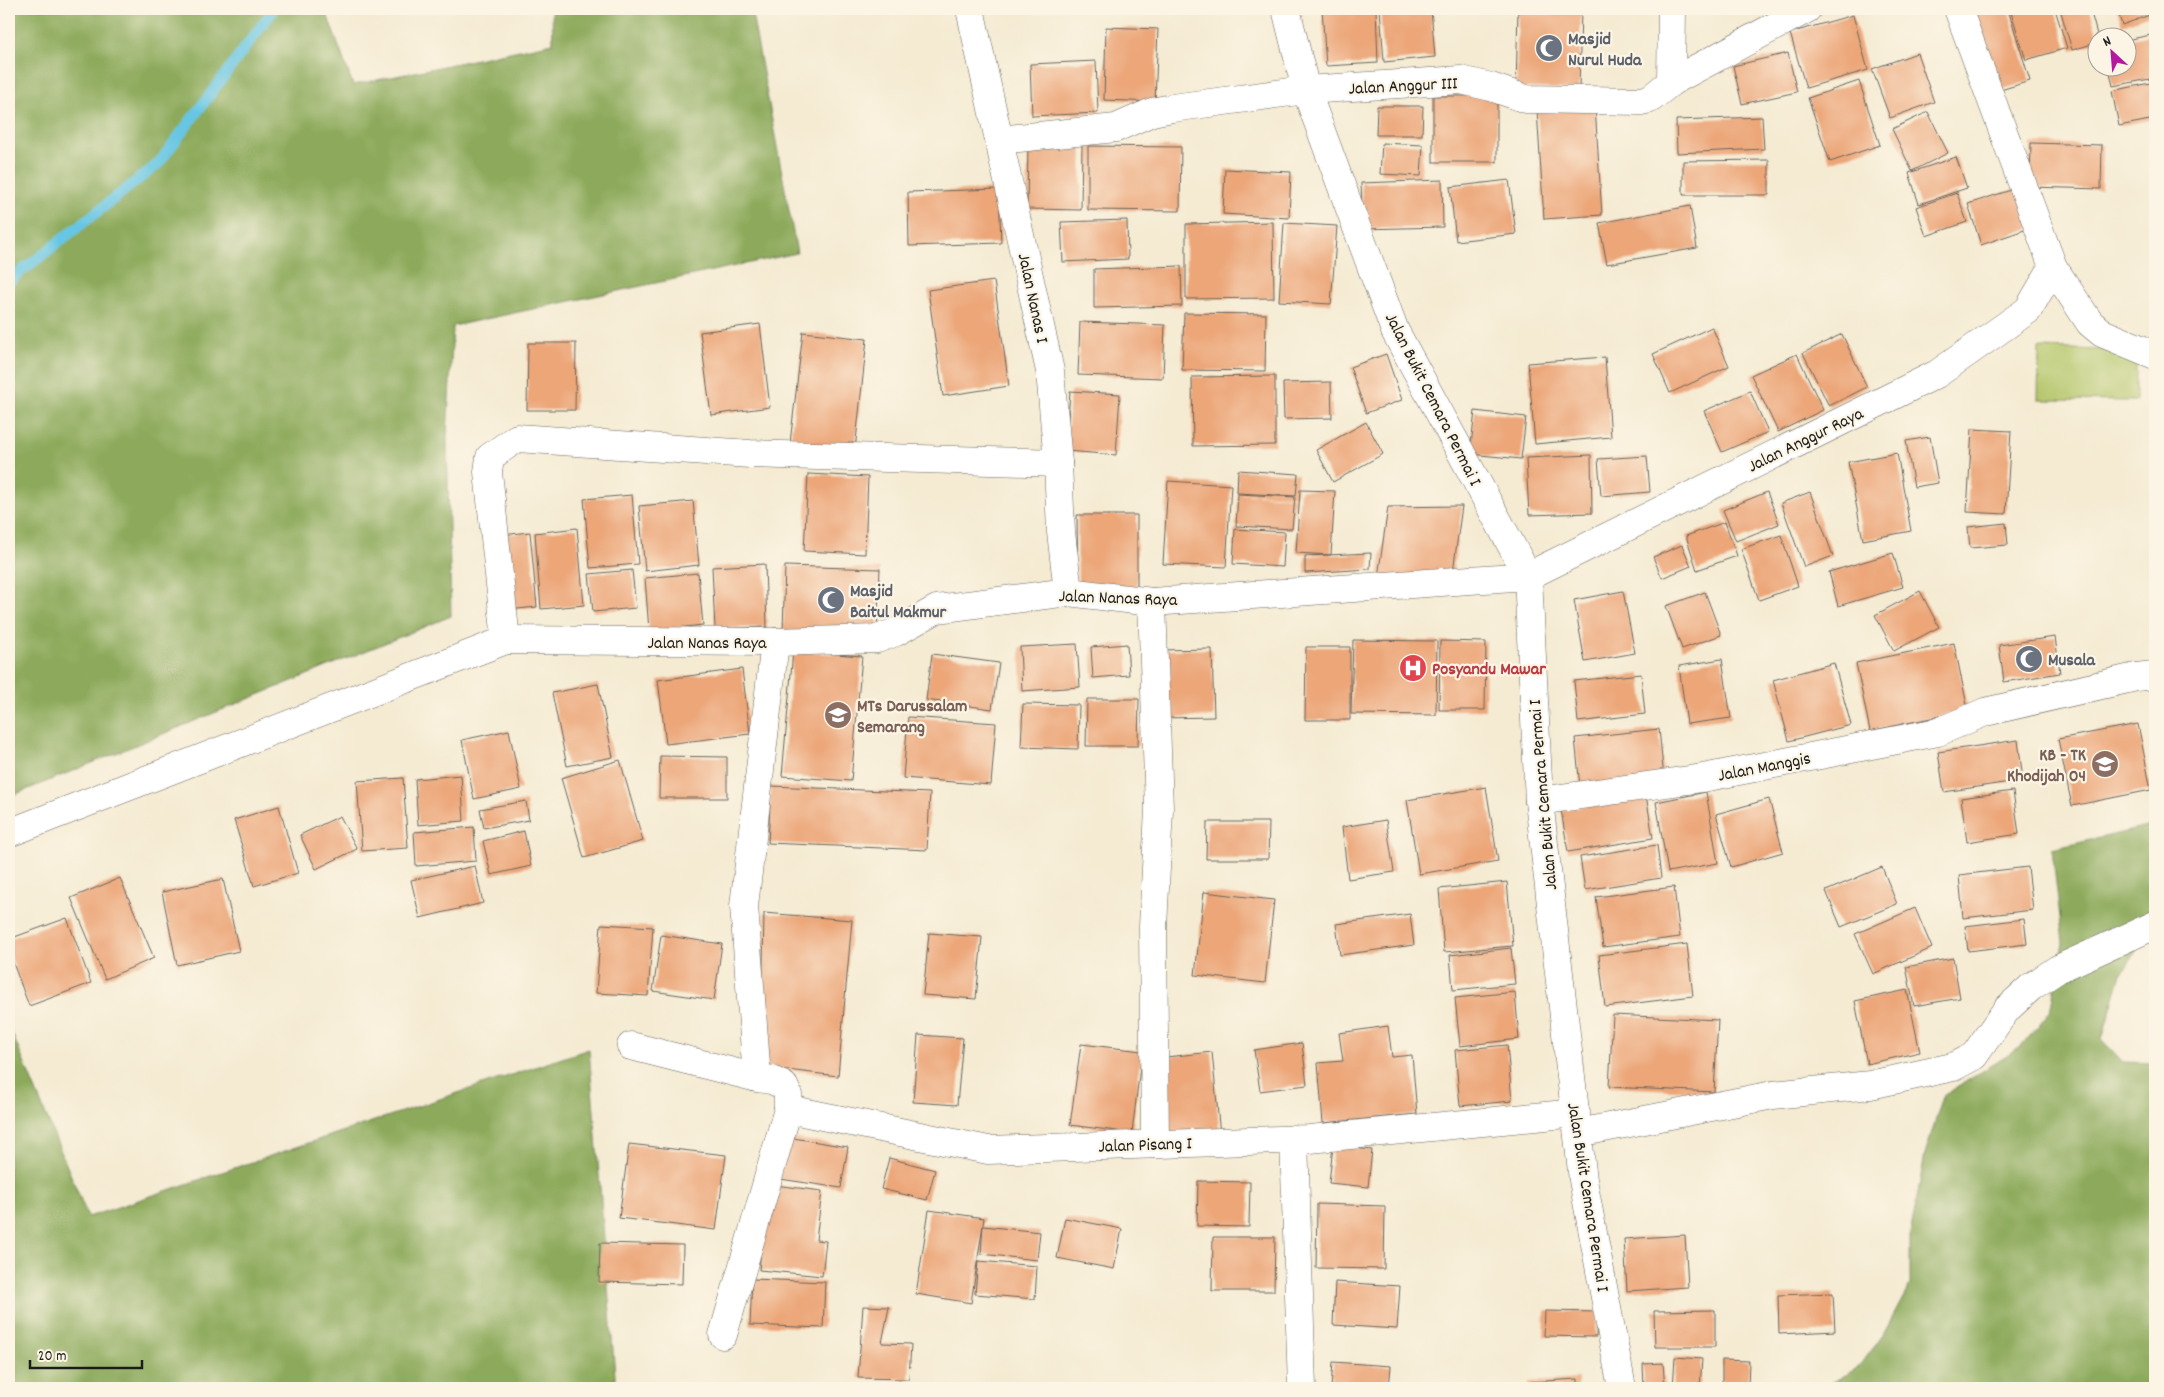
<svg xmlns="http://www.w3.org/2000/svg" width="2164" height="1397" viewBox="0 0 2164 1397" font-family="Dekko,sans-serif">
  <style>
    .green { fill: #b2c568; stroke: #677042 }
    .forest { fill: #8daa5c; stroke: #54633c }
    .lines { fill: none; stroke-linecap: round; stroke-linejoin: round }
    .stream { stroke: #66c6e4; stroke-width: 11 }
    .building { fill: #eca678 }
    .minor-casing { stroke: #68645c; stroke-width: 29 }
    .minor { stroke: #fff; stroke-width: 28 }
    .labels { text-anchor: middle; stroke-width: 4.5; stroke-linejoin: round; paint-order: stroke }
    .worship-label { font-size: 18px; font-weight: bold; fill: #5b616d; stroke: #fcf5e5; text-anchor: start }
    .street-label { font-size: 18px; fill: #1c1c1c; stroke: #fcf5e5 }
    .health-label { font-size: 18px; font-weight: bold; fill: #be3a42; stroke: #fcf5e5; text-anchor: start }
    .education-label { font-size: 18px; font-weight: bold; fill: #785e54; stroke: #fcf5e5; text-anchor: start }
  </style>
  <rect width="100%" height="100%" fill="#fcf5e5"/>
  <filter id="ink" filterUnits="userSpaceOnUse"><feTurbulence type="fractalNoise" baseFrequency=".02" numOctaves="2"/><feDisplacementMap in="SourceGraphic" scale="10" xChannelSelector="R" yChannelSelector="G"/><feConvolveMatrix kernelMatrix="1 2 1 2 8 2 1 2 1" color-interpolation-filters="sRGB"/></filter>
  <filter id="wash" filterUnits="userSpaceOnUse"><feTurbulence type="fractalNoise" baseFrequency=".0096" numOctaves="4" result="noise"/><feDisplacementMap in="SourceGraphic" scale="20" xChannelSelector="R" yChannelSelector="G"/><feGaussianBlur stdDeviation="1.12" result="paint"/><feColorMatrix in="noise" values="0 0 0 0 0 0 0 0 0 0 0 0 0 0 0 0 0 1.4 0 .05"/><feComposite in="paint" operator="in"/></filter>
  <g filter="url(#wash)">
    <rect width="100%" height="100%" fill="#f5ebd3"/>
    <polygon class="green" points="2039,348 2136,351 2136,401 2038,400"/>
    <g class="forest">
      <polygon points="9,9 325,9 353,85 553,43 552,9 751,9 797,253 453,326 447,436 451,616 9,797"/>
      <polygon points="2155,825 2155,926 2121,974 2102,1040 2123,1062 2155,1063 2155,1388 1821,1388 1859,1367 1883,1335 1910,1285 1910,1236 1925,1154 1943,1096 2021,1047 2050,1011 2063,943 2052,849"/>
      <polygon points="9,1026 88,1217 589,1049 616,1388 9,1388"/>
    </g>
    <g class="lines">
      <polyline class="stream" points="9,281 158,164 274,9"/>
    </g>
    <g id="blocks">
      <g class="building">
        <polygon points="1322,9 1376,9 1378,63 1326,66"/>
        <polygon points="1380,9 1431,9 1435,57 1384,62"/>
        <polygon points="1518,9 1581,9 1579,89 1516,88"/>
        <polygon points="1969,9 2008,9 2030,81 1994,92"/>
        <polygon points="2010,9 2055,9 2067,48 2026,60"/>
        <polygon points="2060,9 2090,9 2098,38 2096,43 2072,50"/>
        <polygon points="2117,9 2155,9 2155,13 2122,25"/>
        <polygon points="1853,15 1868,70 1806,88 1790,33"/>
        <polygon points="1106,27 1158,29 1155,102 1104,100"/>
        <polygon points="2151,35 2155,59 2155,78 2113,86 2109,68 2126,68 2126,40"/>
        <polygon points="1788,53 1797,92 1742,104 1733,66"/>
        <polygon points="1917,53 1934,102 1890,118 1872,69"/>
        <polygon points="1096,61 1098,113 1032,116 1030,64"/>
        <polygon points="1859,81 1880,145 1830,162 1808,98"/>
        <polygon points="2155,82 2155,119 2119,126 2112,91"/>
        <rect x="1433" y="96" width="64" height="66"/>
        <polygon points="1377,106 1423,106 1422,135 1376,135"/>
        <polygon points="1595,106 1602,215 1544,219 1537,110"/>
        <polygon points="1928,112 1948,153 1912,171 1892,129"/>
        <polygon points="1762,117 1764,149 1677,153 1676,120"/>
        <polygon points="1028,143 1082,144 1081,210 1027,209"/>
        <polygon points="1382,143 1423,145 1421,176 1380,174"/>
        <polygon points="2031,143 2102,145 2101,189 2030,187"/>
        <polygon points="1088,146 1181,147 1180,211 1088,210"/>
        <polygon points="1956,157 1967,188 1919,204 1909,173"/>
        <polygon points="1769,160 1769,195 1683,195 1683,161"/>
        <polygon points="1225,169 1291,172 1289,218 1223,214"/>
        <polygon points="1442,180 1443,227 1363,229 1361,183"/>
        <polygon points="1509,180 1516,234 1456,241 1450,187"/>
        <polygon points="2020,187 2033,227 1981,245 1968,204"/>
        <polygon points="999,189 1001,243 909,246 908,192"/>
        <polygon points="1957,193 1967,222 1926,236 1916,207"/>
        <polygon points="1690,206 1697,248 1607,264 1599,223"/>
        <polygon points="1127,220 1128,259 1063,262 1061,222"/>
        <polygon points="1273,222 1274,298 1186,299 1186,224"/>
        <polygon points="1284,223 1337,226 1331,304 1279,301"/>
        <polygon points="1181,266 1182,306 1094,308 1094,269"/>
        <polygon points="994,281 1009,386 943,396 928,290"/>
        <polygon points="1184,313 1266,314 1265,371 1182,370"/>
        <polygon points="1080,322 1165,325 1163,378 1078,375"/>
        <polygon points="760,324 770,407 711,415 700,332"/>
        <polygon points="1712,327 1729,366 1670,393 1653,354"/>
        <polygon points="803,332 867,339 855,450 790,443"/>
        <polygon points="1842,334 1867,387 1829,406 1803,353"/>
        <polygon points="528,343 576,343 575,410 527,410"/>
        <polygon points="1386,354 1402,400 1366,413 1350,367"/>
        <polygon points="1797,354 1823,410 1778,432 1751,375"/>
        <polygon points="1605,357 1611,437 1535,444 1528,363"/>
        <polygon points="1275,376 1275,445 1193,446 1192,377"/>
        <polygon points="1331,382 1332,418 1284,419 1283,383"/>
        <polygon points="1070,391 1120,394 1116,455 1066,451"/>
        <polygon points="1750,391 1768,432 1722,452 1704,411"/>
        <polygon points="1475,411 1526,417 1521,459 1470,454"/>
        <polygon points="1366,422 1383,454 1333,482 1316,450"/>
        <polygon points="1972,429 2011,431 2006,514 1967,512"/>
        <polygon points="1930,437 1938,483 1914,487 1906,441"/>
        <polygon points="1897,453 1911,531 1863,540 1848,462"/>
        <polygon points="1591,455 1592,513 1529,515 1526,458"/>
        <polygon points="1647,456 1650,492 1601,496 1598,459"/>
        <polygon points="1238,470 1298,474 1296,496 1237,493"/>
        <polygon points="808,474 868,477 865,554 804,551"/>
        <polygon points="1168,481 1231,485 1226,567 1163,564"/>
        <polygon points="1300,490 1335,491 1331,555 1296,553"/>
        <polygon points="1767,492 1779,524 1736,541 1723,510"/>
        <polygon points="1810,492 1833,556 1804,567 1781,503"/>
        <polygon points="1238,494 1295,497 1292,529 1236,526"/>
        <polygon points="632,495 638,564 590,568 584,499"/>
        <polygon points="693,501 699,565 645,571 639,506"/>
        <polygon points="1462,506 1452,579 1378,577 1388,507"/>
        <polygon points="1077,515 1137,515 1137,587 1078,588"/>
        <polygon points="1725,522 1737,556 1697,570 1686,536"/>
        <polygon points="2006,523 2008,545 1970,548 1968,527"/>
        <polygon points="577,528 584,605 541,609 535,533"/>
        <polygon points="1235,529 1285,532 1283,567 1233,564"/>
        <polygon points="530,532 537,607 508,610 501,535"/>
        <polygon points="1781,535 1798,586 1759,600 1741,549"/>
        <polygon points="1682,545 1691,566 1662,578 1653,557"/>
        <polygon points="1371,553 1370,569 1305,573 1305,556"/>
        <polygon points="1893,553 1903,587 1838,606 1829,572"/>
        <polygon points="765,564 767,627 715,629 712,567"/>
        <polygon points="785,566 880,569 877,634 783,631"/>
        <polygon points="632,570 636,608 593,612 589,574"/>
        <polygon points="698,573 703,625 649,631 645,578"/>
        <polygon points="1623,591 1635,653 1585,662 1574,600"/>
        <polygon points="1920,591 1939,627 1894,651 1875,615"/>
        <polygon points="1705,592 1721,635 1682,649 1666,606"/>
        <polygon points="2055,637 2060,673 2004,682 1999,645"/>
        <polygon points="1353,640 1437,641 1436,715 1351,714"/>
        <polygon points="1440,641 1486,642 1485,710 1439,710"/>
        <polygon points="1954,643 1968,710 1870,731 1856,663"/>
        <polygon points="1077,644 1080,687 1022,691 1020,647"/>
        <polygon points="1127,644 1129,675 1093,678 1091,647"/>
        <polygon points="1306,647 1350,647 1350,720 1305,720"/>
        <polygon points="1212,649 1214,717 1162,718 1160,650"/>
        <polygon points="793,651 862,656 851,781 782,776"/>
        <polygon points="932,654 999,663 992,709 926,700"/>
        <polygon points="1722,659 1731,718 1687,724 1679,666"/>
        <polygon points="1834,663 1851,725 1789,741 1773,680"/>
        <polygon points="742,669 750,734 666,744 658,680"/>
        <polygon points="1641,674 1645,714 1578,722 1574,681"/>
        <polygon points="598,684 613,757 567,766 552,693"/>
        <polygon points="1087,699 1139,699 1138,746 1086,746"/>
        <polygon points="1023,704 1079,705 1078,749 1021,747"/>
        <polygon points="908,717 996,723 991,785 903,778"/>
        <polygon points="2138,724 2151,790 2072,806 2058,739"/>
        <polygon points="1659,729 1664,778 1580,787 1575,738"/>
        <polygon points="509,730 521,789 474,799 462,740"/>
        <polygon points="2018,740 2023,780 1944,792 1938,752"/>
        <polygon points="660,756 727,757 727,798 659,798"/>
        <polygon points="620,760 643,841 584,858 561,778"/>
        <polygon points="461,775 464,821 418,825 415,779"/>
        <polygon points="403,778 408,848 362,851 357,781"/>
        <polygon points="771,786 930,793 927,850 768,843"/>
        <polygon points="1486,787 1498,861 1419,874 1407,800"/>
        <polygon points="2013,791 2019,834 1967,842 1961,798"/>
        <polygon points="1706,792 1718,863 1668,872 1656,802"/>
        <polygon points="1646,795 1653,838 1568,852 1561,810"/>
        <polygon points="1769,799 1783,852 1731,867 1716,814"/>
        <polygon points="526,801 529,820 484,828 480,809"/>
        <polygon points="279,806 298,873 254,886 234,820"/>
        <polygon points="340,816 357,849 316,869 300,835"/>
        <polygon points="1386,820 1394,872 1348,879 1342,827"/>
        <polygon points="1207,822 1269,822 1268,859 1206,859"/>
        <polygon points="474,827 476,861 416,866 414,832"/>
        <polygon points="524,831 531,866 491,875 483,841"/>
        <polygon points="1657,845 1661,878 1585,890 1580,857"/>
        <polygon points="475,866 483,903 420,918 411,880"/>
        <polygon points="1882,867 1897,904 1841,927 1826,891"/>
        <polygon points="2028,867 2033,910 1963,918 1959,875"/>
        <polygon points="120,878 154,958 105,979 71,898"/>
        <polygon points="223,879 239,951 177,965 162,892"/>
        <polygon points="1507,882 1513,946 1444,952 1439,889"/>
        <polygon points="1674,887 1680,937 1603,947 1596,897"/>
        <polygon points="1204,892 1274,900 1265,983 1195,975"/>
        <polygon points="1915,908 1932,948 1873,974 1855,934"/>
        <polygon points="764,913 852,920 838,1076 761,1067"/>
        <polygon points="1410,914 1414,945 1340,955 1336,924"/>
        <polygon points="67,918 91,983 29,1006 9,952 9,939"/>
        <polygon points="2024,919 2027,944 1968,951 1965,926"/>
        <polygon points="601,924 653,927 648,996 596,993"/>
        <polygon points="929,933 982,937 976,999 923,995"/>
        <polygon points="661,935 722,944 714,1000 653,991"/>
        <polygon points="1687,944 1693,996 1605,1007 1599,955"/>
        <polygon points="1511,948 1515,984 1453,990 1450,955"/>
        <polygon points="1953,958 1960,998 1914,1006 1906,967"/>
        <polygon points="1907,990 1920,1052 1867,1064 1855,1001"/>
        <polygon points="1515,992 1519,1039 1460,1046 1455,998"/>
        <polygon points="1613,1015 1718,1020 1714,1092 1609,1087"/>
        <polygon points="1388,1026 1392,1057 1412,1055 1417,1114 1323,1123 1318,1063 1343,1061 1339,1033"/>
        <polygon points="918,1035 963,1038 957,1105 913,1102"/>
        <polygon points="1302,1043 1307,1085 1260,1091 1254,1050"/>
        <polygon points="1081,1044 1142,1051 1132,1133 1070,1125"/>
        <polygon points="1507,1045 1512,1101 1460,1106 1455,1050"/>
        <polygon points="1212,1052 1220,1135 1165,1140 1157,1058"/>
        <polygon points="787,1137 848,1147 841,1188 780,1179"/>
        <polygon points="629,1144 726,1155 716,1230 619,1218"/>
        <polygon points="1333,1146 1372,1150 1368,1187 1329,1183"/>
        <polygon points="889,1158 935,1170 927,1200 881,1189"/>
        <polygon points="1198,1181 1250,1182 1249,1227 1197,1226"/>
        <polygon points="767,1184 822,1191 816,1240 826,1241 822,1276 759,1270"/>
        <polygon points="1317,1204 1385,1206 1384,1269 1316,1268"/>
        <polygon points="929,1210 984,1218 971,1303 916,1294"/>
        <polygon points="1065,1218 1122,1229 1114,1269 1057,1258"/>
        <polygon points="983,1226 1040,1232 1037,1260 981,1254"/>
        <polygon points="1685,1235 1688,1287 1627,1291 1624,1239"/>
        <polygon points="1213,1237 1275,1237 1274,1291 1212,1291"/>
        <polygon points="600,1243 683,1245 682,1284 599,1282"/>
        <polygon points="978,1261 1037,1266 1035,1299 975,1294"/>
        <polygon points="752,1279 825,1282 823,1328 750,1325"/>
        <polygon points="1335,1282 1400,1286 1397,1329 1333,1325"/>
        <polygon points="1833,1293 1835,1331 1779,1334 1778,1295"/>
        <polygon points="863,1306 889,1307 882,1343 911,1344 909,1379 858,1378"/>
        <polygon points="1715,1310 1715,1347 1655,1347 1654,1311"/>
        <polygon points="1545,1311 1597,1312 1596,1337 1544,1336"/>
        <polygon points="1675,1357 1702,1359 1700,1388 1673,1388"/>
        <polygon points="1722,1360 1749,1361 1748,1388 1722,1388"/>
        <polygon points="1333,1362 1391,1366 1389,1388 1331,1388"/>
        <polygon points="1663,1363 1665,1388 1644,1388 1643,1364"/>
        <polygon points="1578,1379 1578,1388 1528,1388 1528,1382"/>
      </g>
    </g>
  </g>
  <g filter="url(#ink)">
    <use href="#blocks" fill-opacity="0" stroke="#68645c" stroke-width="1"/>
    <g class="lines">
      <g class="minor-casing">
        <g id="minor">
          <polyline points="970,9 1050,371 1058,463 1061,532 1068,592"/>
          <polyline points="1286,9 1306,90 1395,331 1528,576 1539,801 1583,1180 1622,1388"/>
          <polyline points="1958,9 2053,267 2090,323 2102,333 2155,355"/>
          <polyline points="1671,82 1807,9"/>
          <polyline points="999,140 1116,128 1152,112 1172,108 1306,90 1461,80 1491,87 1526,99 1641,101 1650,99 1671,82 1672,9"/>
          <polyline points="1152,602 1159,809 1153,927 1155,1144"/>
          <polyline points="506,640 488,472 490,457 517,438 750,454 1058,463"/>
          <polyline points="775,642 744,906 757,1078 772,1080 784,1086 788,1095 788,1109 988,1150 1310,1139 1576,1113"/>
          <polyline points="1539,801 1703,778 1938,732 1985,712 2136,677 2155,675"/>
          <polyline points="9,833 506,640 775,642 877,639 896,632 937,609 1068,592 1152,602 1528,576 1937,374 2028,310 2053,267"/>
          <polyline points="631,1046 757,1078"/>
          <polyline points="1578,1133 1773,1095 1870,1085 1953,1067 1974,1056 2007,1009 2031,987 2058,969 2155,925"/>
          <polyline points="1294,1139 1302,1388"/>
          <polyline points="723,1335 788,1109"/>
        </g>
      </g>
      <use href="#minor" class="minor"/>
    </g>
  </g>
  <defs>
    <g id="mosque-disc" transform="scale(1.4375)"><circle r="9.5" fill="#6b7280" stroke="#fcf5e5"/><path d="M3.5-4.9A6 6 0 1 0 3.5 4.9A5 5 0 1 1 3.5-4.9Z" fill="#fff"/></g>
    <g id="hospital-disc" transform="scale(1.4375)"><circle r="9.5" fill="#e0444e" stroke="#fcf5e5"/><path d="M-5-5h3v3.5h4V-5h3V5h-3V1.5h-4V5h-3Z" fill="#fff"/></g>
    <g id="school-disc" transform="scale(1.4375)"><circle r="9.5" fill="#8d6e63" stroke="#fcf5e5"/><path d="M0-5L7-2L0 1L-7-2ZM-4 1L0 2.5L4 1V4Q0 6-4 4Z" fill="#fff"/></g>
  </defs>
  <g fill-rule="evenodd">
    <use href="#mosque-disc" x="1549" y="48"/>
    <use href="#mosque-disc" x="831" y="600"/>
    <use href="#mosque-disc" x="2029" y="659"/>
    <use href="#hospital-disc" x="1413" y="668"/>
    <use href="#school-disc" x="838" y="715"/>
    <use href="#school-disc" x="2105" y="764"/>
  </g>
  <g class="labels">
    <g class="worship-label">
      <text x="1568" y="44">Masjid<tspan x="1568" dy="21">Nurul Huda</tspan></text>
      <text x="850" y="596">Masjid<tspan x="850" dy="21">Baitul Makmur</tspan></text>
      <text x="2048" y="665">Musala</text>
    </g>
    <g class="street-label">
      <text transform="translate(1403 85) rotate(-3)" y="6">Jalan Anggur III</text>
      <text transform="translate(1034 298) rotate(78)" y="6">Jalan Nanas I</text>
      <text transform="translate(1434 399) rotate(63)" y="6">Jalan Bukit Cemara Permai I</text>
      <text transform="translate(1805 439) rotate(-26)" y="6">Jalan Anggur Raya</text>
      <text transform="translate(1118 597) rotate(2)" y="6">Jalan Nanas Raya</text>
      <text x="707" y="648">Jalan Nanas Raya</text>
      <text transform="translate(1764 766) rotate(-11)" y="6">Jalan Manggis</text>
      <text transform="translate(1542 795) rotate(-95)" y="6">Jalan Bukit Cemara Permai I</text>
      <text transform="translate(1145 1144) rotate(-2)" y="6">Jalan Pisang I</text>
      <text transform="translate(1589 1197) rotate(81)" y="6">Jalan Bukit Cemara Permai I</text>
    </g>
    <g class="health-label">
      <text x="1432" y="674">Posyandu Mawar</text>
    </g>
    <g class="education-label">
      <text x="857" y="711">MTs Darussalam<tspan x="857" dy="21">Semarang</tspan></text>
      <text x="2086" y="760" text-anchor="end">KB - TK<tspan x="2086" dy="21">Khodijah 04</tspan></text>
    </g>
  </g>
  <rect width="2164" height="1397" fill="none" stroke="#fcf5e5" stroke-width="30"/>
  <g transform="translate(2112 52) rotate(334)"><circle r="24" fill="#fcf5e5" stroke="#a29e95"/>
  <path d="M0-4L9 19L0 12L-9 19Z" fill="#b5179e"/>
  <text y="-8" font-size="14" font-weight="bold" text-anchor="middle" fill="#1c1c1c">N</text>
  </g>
  <path d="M30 1360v8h112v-8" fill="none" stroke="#1c1c1c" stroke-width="2.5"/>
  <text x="38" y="1360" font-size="15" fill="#1c1c1c" stroke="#fcf5e5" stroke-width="4" paint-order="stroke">20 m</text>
</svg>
